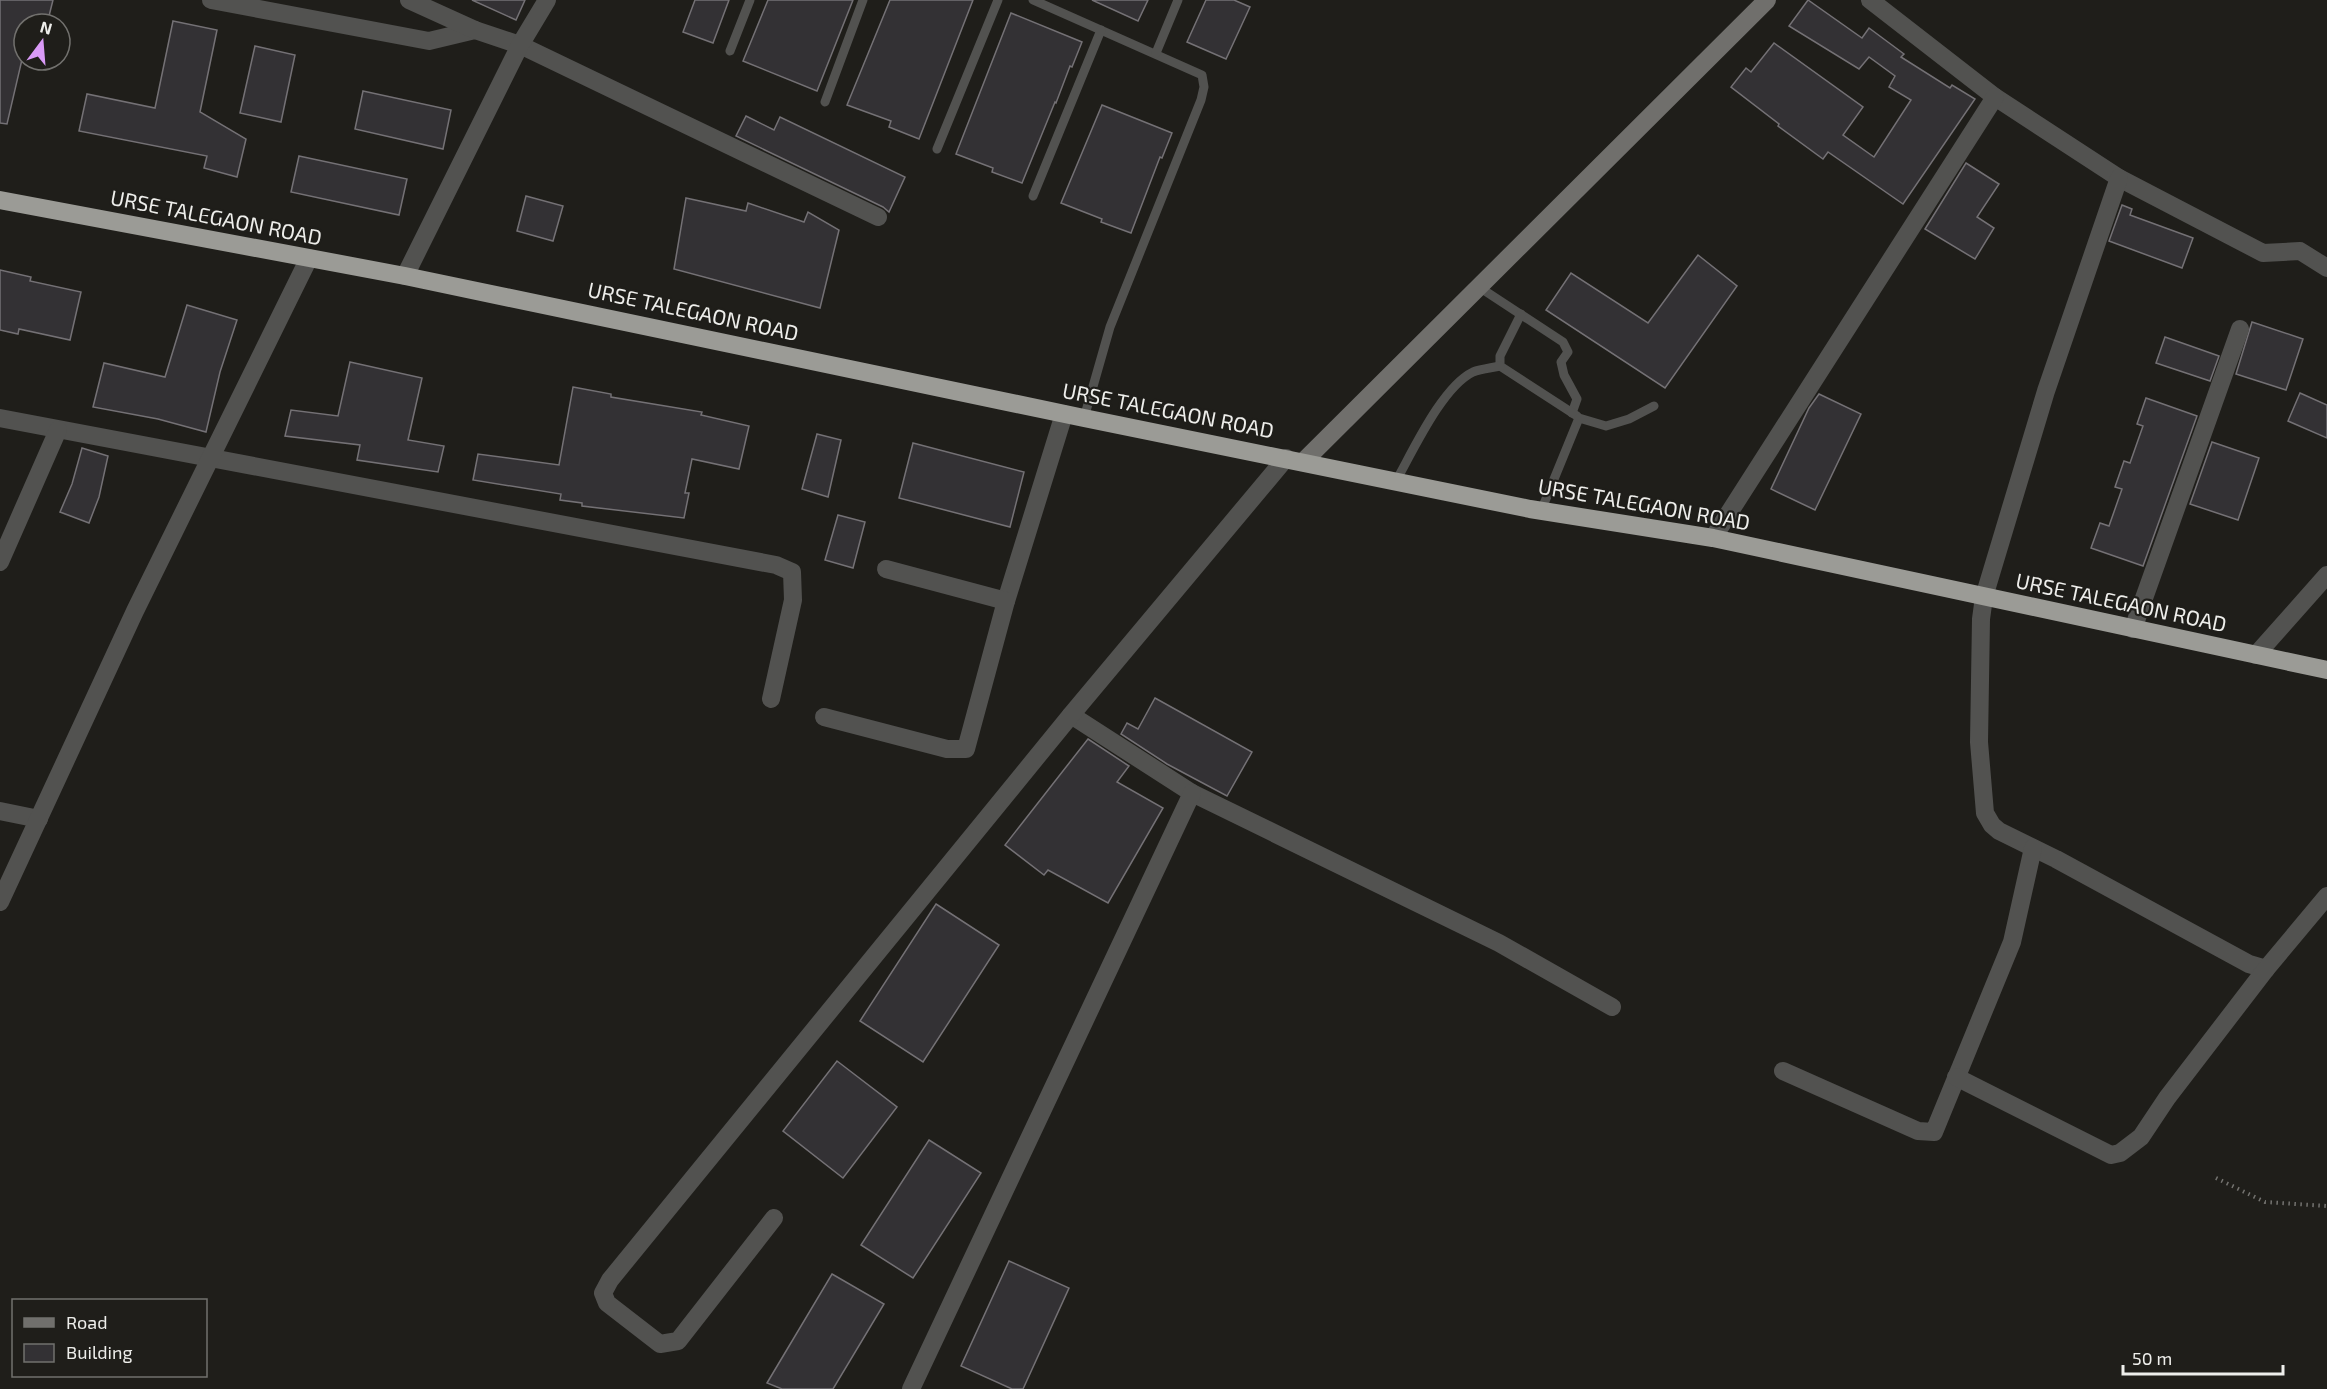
<svg xmlns="http://www.w3.org/2000/svg" width="2327" height="1389" viewBox="0 0 2327 1389" font-family="'Exo 2',sans-serif">
  <style>
    .building { fill: #333134; stroke: #747175; stroke-width: 1.5 }
    .lines { fill: none; stroke-linecap: round; stroke-linejoin: round }
    .path { stroke: #747370; stroke-width: 4; stroke-dasharray: 1.5 4.5; stroke-linecap: butt }
    .lane { stroke: #525250; stroke-width: 9 }
    .street { stroke: #525250; stroke-width: 18 }
    .secondary { stroke: #706f6c; stroke-width: 18 }
    .highway { stroke: #9b9b96; stroke-width: 18 }
    .labels { text-anchor: middle; stroke-width: 4.5; stroke-linejoin: round; paint-order: stroke }
    .street-label { font-size: 21px; fill: #eeeeeb; stroke: #1f1e1a }
  </style>
  <rect width="100%" height="100%" fill="#1f1e1a"/>
  <g class="building">
    <polygon points="0,0 53,0 47,24 24,24 24,51 7,124 0,123"/>
    <polygon points="472,0 525,0 516,20"/>
    <polygon points="695,0 729,0 713,43 683,32"/>
    <polygon points="768,0 853,0 817,91 743,61"/>
    <polygon points="890,0 973,0 919,139 889,127 891,121 847,105"/>
    <polygon points="1092,0 1148,0 1138,21"/>
    <polygon points="1206,0 1234,0 1250,7 1226,59 1187,42"/>
    <polygon points="1808,0 1862,38 1869,28 1904,54 1901,57 1950,88 1952,85 1975,99 1903,204 1828,152 1823,159 1778,126 1779,124 1731,87 1746,68 1751,72 1774,43 1863,107 1843,135 1874,157 1911,100 1889,87 1895,76 1869,57 1859,69 1789,26"/>
    <polygon points="1011,13 1082,42 1072,67 1070,66 1056,103 1055,102 1022,183 992,172 993,168 956,154"/>
    <polygon points="173,21 217,30 200,112 246,139 237,177 204,168 207,156 79,131 87,94 155,108"/>
    <polygon points="255,46 295,55 281,122 240,113"/>
    <polygon points="363,91 451,110 443,149 355,129"/>
    <polygon points="1102,105 1172,133 1162,158 1160,157 1131,233 1101,222 1102,219 1061,203"/>
    <polygon points="746,116 774,130 780,117 905,177 889,212 883,207 736,136"/>
    <polygon points="299,156 407,179 399,215 291,192"/>
    <polygon points="1966,163 1999,184 1977,217 1994,228 1975,259 1925,229"/>
    <polygon points="526,196 563,206 553,241 517,231"/>
    <polygon points="686,198 746,211 748,203 804,222 808,212 839,230 820,308 674,269"/>
    <polygon points="2122,205 2132,209 2130,215 2193,238 2182,268 2109,241"/>
    <polygon points="1698,255 1737,286 1665,388 1546,310 1571,273 1648,323"/>
    <polygon points="0,270 31,277 30,281 81,292 70,340 19,329 18,334 0,330"/>
    <polygon points="187,305 237,320 220,372 206,432 158,419 93,407 104,363 165,377"/>
    <polygon points="2252,322 2303,339 2286,390 2236,374"/>
    <polygon points="2165,337 2219,356 2210,381 2156,363"/>
    <polygon points="350,362 422,378 408,440 444,446 438,472 357,460 360,445 285,436 291,410 338,416"/>
    <polygon points="573,387 611,394 611,397 702,412 701,415 749,426 739,469 692,459 685,493 689,493 684,518 582,506 582,503 560,500 561,494 473,480 478,454 559,465"/>
    <polygon points="2300,393 2327,405 2327,438 2288,421"/>
    <polygon points="1819,394 1861,414 1815,510 1771,489 1809,408"/>
    <polygon points="2146,398 2197,416 2143,566 2091,548 2100,523 2109,526 2122,489 2115,487 2124,461 2130,463 2143,426 2137,424"/>
    <polygon points="817,434 841,440 828,497 802,489"/>
    <polygon points="2212,442 2259,458 2238,520 2190,504"/>
    <polygon points="913,443 1024,472 1010,527 899,498"/>
    <polygon points="82,448 108,456 99,497 89,523 60,512 72,484"/>
    <polygon points="838,515 865,522 853,568 825,560"/>
    <polygon points="1155,698 1252,752 1227,796 1167,764 1121,734 1127,723 1138,729"/>
    <polygon points="1088,739 1129,766 1117,782 1163,808 1108,903 1048,870 1044,875 1005,845"/>
    <polygon points="936,904 999,945 923,1062 860,1021"/>
    <polygon points="837,1061 897,1107 843,1178 783,1131"/>
    <polygon points="929,1140 981,1173 913,1278 861,1245"/>
    <polygon points="1009,1261 1069,1288 1023,1389 1012,1389 961,1366"/>
    <polygon points="832,1274 884,1304 833,1389 782,1389 767,1383"/>
  </g>
  <g class="lines">
    <polyline class="path" points="2216,1178 2265,1202 2327,1206"/>
    <g class="lane">
      <polyline points="1033,0 1202,75 1204,87 1201,100 1110,327 1084,418"/>
      <polyline points="730,51 750,0"/>
      <polyline points="1156,53 1178,0"/>
      <polyline points="825,102 863,0"/>
      <polyline points="937,149 998,0"/>
      <polyline points="1033,196 1101,30"/>
      <polyline points="1479,287 1563,342 1568,352 1561,362 1564,375 1577,399 1572,413"/>
      <polyline points="1521,314 1500,356 1500,366 1577,416"/>
      <path d="M1396,481C1413,451 1442,387 1473,372C1481,369 1491,368 1500,366"/>
      <polyline points="1541,511 1579,418 1606,426 1629,419 1654,406"/>
    </g>
    <g class="street">
      <polyline points="211,0 429,41 475,30"/>
      <polyline points="409,0 475,30 520,45 878,217"/>
      <polyline points="1870,0 1995,97 2119,178 2263,253 2300,251 2327,268"/>
      <polyline points="2119,178 2046,391 1984,597 1981,619 1979,742 1985,813 1992,825 1999,831 2056,859 2249,964 2266,969"/>
      <polyline points="405,276 520,45 547,0"/>
      <polyline points="0,418 776,565 792,572 793,600 771,699"/>
      <polyline points="1713,538 1995,97"/>
      <polyline points="0,562 58,430"/>
      <polyline points="1006,601 1064,414"/>
      <polyline points="2133,629 2240,329"/>
      <polyline points="2256,655 2327,575"/>
      <polyline points="1071,715 1192,793 1499,943 1612,1007"/>
      <polyline points="824,717 947,749 966,749 1006,601 886,569"/>
      <polyline points="0,811 39,819"/>
      <polyline points="0,902 135,611 309,258"/>
      <polyline points="1783,1071 1918,1131 1934,1132 2012,942 2033,848"/>
      <polyline points="1956,1077 2111,1155 2120,1153 2141,1137 2167,1098 2266,969 2327,896"/>
      <polyline points="774,1218 678,1341 660,1344 607,1303 603,1293 610,1280 1071,715 1286,458"/>
      <polyline points="911,1389 1192,793"/>
    </g>
    <polyline class="secondary" points="1303,462 1767,0"/>
    <polyline class="highway" points="0,200 405,276 1084,418 1530,509 1713,538 2327,670"/>
  </g>
  <g class="labels">
    <g class="street-label">
      <text transform="translate(216 218) rotate(11)" y="7">URSE TALEGAON ROAD</text>
      <text transform="translate(693 312) rotate(12)" y="7">URSE TALEGAON ROAD</text>
      <text transform="translate(1168 411) rotate(11)" y="7">URSE TALEGAON ROAD</text>
      <text transform="translate(1644 505) rotate(10)" y="7">URSE TALEGAON ROAD</text>
      <text transform="translate(2121 603) rotate(12)" y="7">URSE TALEGAON ROAD</text>
    </g>
  </g>
  <rect x="12" y="1299" width="195" height="78" fill="#1f1e1a" stroke="#72716e" stroke-width="1.5"/>
  <rect x="24" y="1318" width="30" height="9" fill="#706f6c" stroke="#72716e" stroke-width="1.5"/>
  <text x="66" y="1329" font-size="18" fill="#eeeeeb">Road</text>
  <rect x="24" y="1344" width="30" height="18" fill="#333134" stroke="#72716e" stroke-width="1.5"/>
  <text x="66" y="1359" font-size="18" fill="#eeeeeb">Building</text>
  <g transform="translate(42 42) rotate(16)"><circle r="28" fill="#1f1e1a" stroke="#72716e" stroke-width="1.5"/>
  <path d="M0-4.5L10 22L0 15L-10 22Z" fill="#d99af7"/>
  <text y="-9" font-size="16" font-weight="bold" text-anchor="middle" fill="#eeeeeb">N</text>
  </g>
  <path d="M2123 1365v9h160v-9" fill="none" stroke="#eeeeeb" stroke-width="3"/>
  <text x="2132" y="1365" font-size="18" fill="#eeeeeb" stroke="#1f1e1a" stroke-width="4.5" paint-order="stroke">50 m</text>
</svg>
